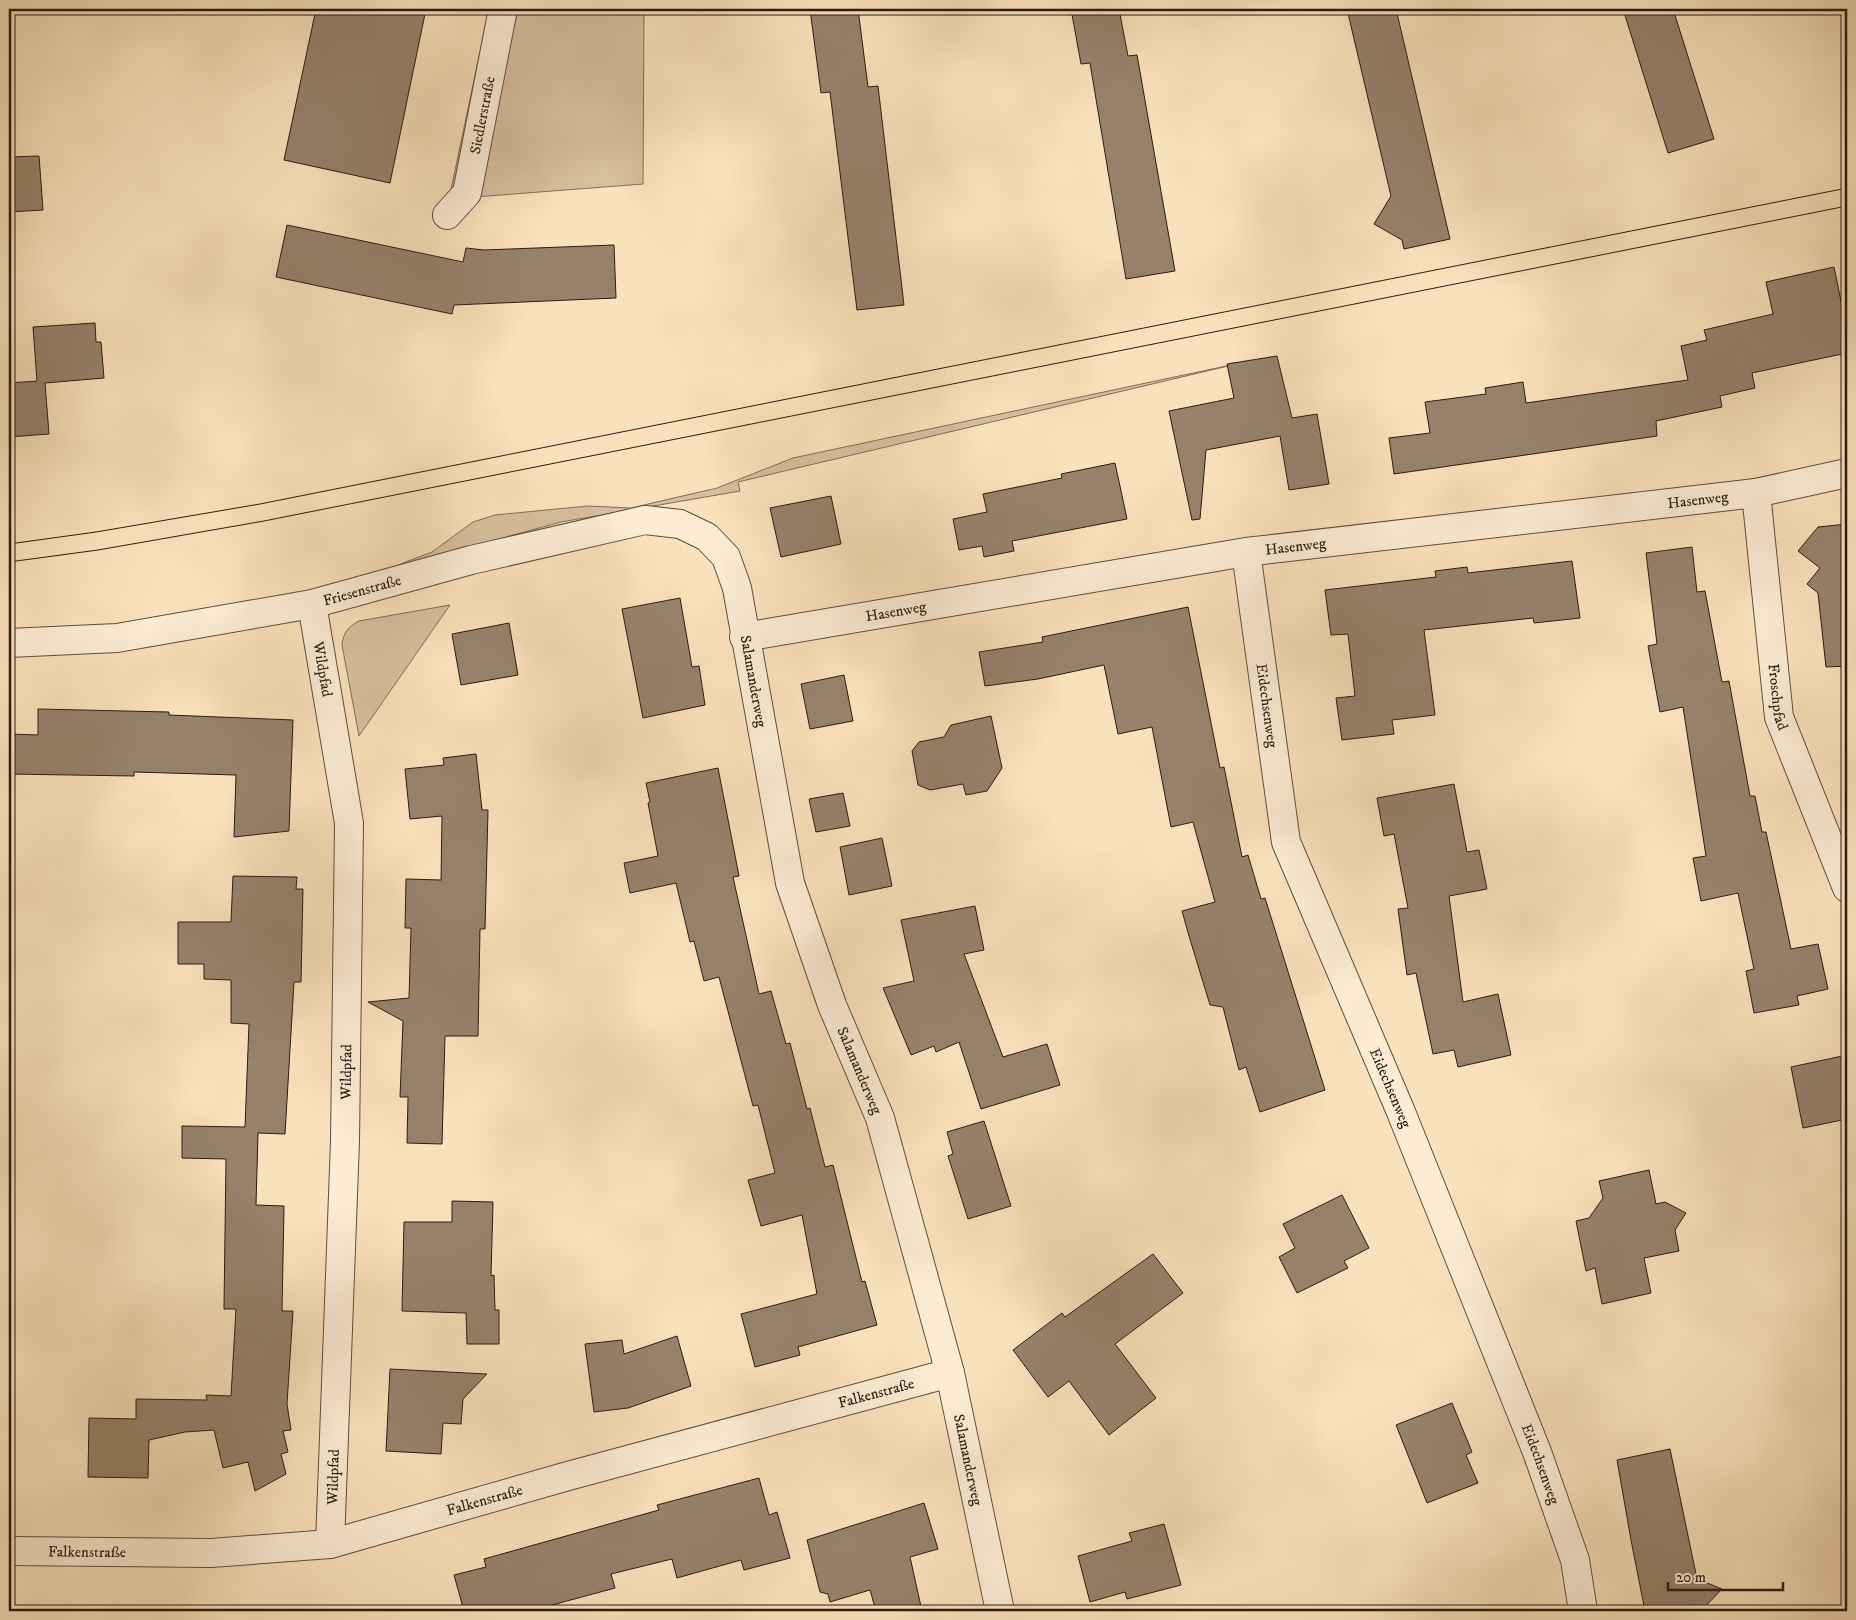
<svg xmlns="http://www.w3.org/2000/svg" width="1856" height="1620" viewBox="0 0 1856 1620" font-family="'IM FELL DW Pica',serif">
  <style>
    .green { fill: #d6bf9f; stroke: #806d5a }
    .building { fill: #96826b; stroke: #2a1b14 }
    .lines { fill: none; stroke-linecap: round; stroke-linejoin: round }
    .street-casing { stroke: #5e4c3e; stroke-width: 30 }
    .street { stroke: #fbecd3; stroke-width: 28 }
    .tram { stroke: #2a1b14; stroke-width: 1 }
    .labels { text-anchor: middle; stroke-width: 4; stroke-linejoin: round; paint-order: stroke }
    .street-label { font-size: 15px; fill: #2a1b14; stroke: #fbecd3 }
  </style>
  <rect width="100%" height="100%" fill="#f9e1bb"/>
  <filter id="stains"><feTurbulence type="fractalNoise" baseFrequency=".004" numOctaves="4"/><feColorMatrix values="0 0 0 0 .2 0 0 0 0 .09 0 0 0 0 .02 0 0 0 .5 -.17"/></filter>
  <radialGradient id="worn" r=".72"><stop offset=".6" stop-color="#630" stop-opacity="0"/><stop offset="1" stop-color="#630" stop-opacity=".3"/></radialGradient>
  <g class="green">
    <polygon points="489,9 644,9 643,184 449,199"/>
    <polygon points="1245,362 738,482 740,491 561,522 385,570 432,552 473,522 495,515 588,506 631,508 717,488 793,458"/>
    <path d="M450,605L359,736L342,645C343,633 349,626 359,621Z"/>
  </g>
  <g class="building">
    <polygon points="316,9 426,9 390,183 284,160"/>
    <polygon points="810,9 858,9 868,87 878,86 904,305 857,310 830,92 821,93"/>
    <polygon points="1071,9 1119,9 1128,56 1137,55 1175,271 1126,279 1090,63 1081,64"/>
    <polygon points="1347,9 1396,9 1450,239 1404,249 1402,240 1374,224 1391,196"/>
    <polygon points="1623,9 1673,9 1714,139 1668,153"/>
    <polygon points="39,156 43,210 9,212 9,157"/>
    <polygon points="287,225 463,262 466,248 484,250 614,245 616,298 454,305 452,314 276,277"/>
    <polygon points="1834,267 1847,330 1847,353 1752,373 1755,388 1720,396 1722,407 1656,421 1657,436 1394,474 1389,438 1430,433 1425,402 1486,394 1485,388 1523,382 1526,403 1688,380 1681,346 1707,340 1704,330 1773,314 1766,282"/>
    <polygon points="95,323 96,342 101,342 104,378 45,383 49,434 9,437 9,383 37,381 33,327"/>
    <polygon points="1277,356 1292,418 1317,414 1329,484 1289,490 1280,436 1206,450 1200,519 1192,520 1169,411 1234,398 1227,364"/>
    <polygon points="1115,463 1127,519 1012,541 1014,551 984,557 982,546 959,550 953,519 987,512 983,494 1062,478 1061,474"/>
    <polygon points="831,496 841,544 781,557 770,508"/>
    <polygon points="1847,524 1847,666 1826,667 1818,593 1807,584 1820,568 1798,551 1818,527"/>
    <polygon points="1692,547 1697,592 1705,591 1722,682 1729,681 1750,796 1755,796 1762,832 1766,832 1791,949 1818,944 1828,989 1797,996 1799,1005 1754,1013 1746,971 1754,969 1738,893 1701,901 1693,858 1706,856 1683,707 1660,712 1648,646 1657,644 1646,553"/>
    <polygon points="1572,561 1580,618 1534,623 1533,618 1424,630 1435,715 1392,720 1394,734 1342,740 1336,698 1355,696 1348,634 1331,635 1325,590 1436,577 1435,571 1467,567 1468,573"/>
    <polygon points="680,598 692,667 699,666 705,705 643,718 622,609"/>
    <polygon points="1188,607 1220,768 1224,767 1242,857 1248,855 1261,899 1265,898 1325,1090 1260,1112 1246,1067 1239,1070 1223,1007 1210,1005 1189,936 1182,911 1215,902 1193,822 1171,827 1152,727 1118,734 1104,665 1038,679 985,686 979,652 1043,642 1042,637"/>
    <polygon points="509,623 518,675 461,685 452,634"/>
    <polygon points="844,675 853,721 810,729 801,684"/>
    <polygon points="38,709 169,712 169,715 293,720 289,831 234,837 236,775 134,772 134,776 9,774 9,734 38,735"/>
    <polygon points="991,716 1002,768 987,791 966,795 963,784 930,790 918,785 912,751 919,742 944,737 951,725"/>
    <polygon points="476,754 482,810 488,810 485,929 480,929 478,1036 445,1036 442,1144 407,1143 408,1097 400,1097 403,1021 368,1002 409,998 411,928 405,928 406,879 441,880 442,816 410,819 405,769 444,765 443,758"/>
    <polygon points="718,768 739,876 733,877 759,994 771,991 786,1044 790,1043 807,1109 810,1108 825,1167 833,1165 862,1282 865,1281 877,1325 798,1347 800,1355 755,1367 741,1314 817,1294 802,1215 761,1226 748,1180 775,1173 758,1105 753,1106 719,977 704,981 694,941 690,942 676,883 630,893 624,863 658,856 648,803 650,802 646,783"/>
    <polygon points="1454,784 1467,852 1479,850 1487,889 1449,896 1463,1002 1498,994 1511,1055 1458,1067 1454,1050 1433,1054 1416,973 1407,975 1398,909 1408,908 1394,834 1384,836 1377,798"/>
    <polygon points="843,793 850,826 816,832 809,799"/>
    <polygon points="882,838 892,886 849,895 840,847"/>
    <polygon points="233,876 297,877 296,889 303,889 301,982 294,982 285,1134 258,1133 256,1205 284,1206 282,1311 293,1311 287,1404 291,1430 283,1431 288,1452 281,1454 286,1474 255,1491 248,1462 223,1468 214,1430 185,1432 149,1440 148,1478 88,1477 89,1418 136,1419 136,1399 207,1400 206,1395 231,1396 236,1309 224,1309 226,1159 182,1158 182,1126 245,1127 249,1024 231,1023 231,980 204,979 204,964 178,964 178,922 231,922"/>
    <polygon points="975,906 984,950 964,954 1003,1057 1047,1044 1060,1085 981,1109 959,1042 936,1052 934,1046 911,1055 883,988 914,981 901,920"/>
    <polygon points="1847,1055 1847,1119 1803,1128 1791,1067"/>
    <polygon points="984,1121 1011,1206 968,1219 948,1156 953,1154 947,1132"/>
    <polygon points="1649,1170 1656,1204 1665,1202 1686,1213 1675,1230 1679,1251 1644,1258 1651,1293 1602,1304 1595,1268 1586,1271 1576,1221 1589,1218 1603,1198 1599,1181"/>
    <polygon points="1342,1195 1369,1248 1344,1261 1348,1268 1297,1293 1279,1257 1295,1248 1283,1224"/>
    <polygon points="452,1201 493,1202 491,1276 494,1275 495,1310 499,1310 499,1344 467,1344 466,1313 402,1311 404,1222 452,1222"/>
    <polygon points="1153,1254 1183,1293 1115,1344 1156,1398 1109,1435 1069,1381 1048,1397 1013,1350 1062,1313 1065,1317"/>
    <polygon points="677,1336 691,1386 628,1408 594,1412 585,1344 622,1340 624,1354"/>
    <polygon points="390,1369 487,1374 463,1399 461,1424 443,1423 441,1454 386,1451"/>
    <polygon points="1452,1403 1472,1452 1466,1455 1478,1483 1427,1503 1396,1425"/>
    <polygon points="1670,1449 1697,1579 1722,1589 1701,1611 1645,1611 1631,1540 1617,1460"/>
    <polygon points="759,1478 769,1515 777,1512 790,1558 744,1570 741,1560 677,1578 672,1559 611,1574 615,1588 530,1611 464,1611 454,1575 486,1567 484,1559 659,1510 657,1505"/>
    <polygon points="924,1503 938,1549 910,1557 922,1611 876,1611 870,1590 830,1602 828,1594 820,1592 807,1540"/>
    <polygon points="1164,1524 1181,1585 1127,1599 1125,1592 1090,1602 1078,1556 1132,1541 1129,1533"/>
  </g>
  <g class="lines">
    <g class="street-casing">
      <g id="street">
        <path id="s1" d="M447,215L467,193L503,9"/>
        <path id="s2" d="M1756,493L1779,717L1847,888"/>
        <path id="s3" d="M1246,552L1286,842L1401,1112L1537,1452L1575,1560L1583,1611"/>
        <path id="s4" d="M312,604L349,823L345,1141L330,1544"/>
        <path id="s5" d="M744,637L1246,552L1756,493L1847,473"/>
        <path id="s6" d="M9,643L117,638L312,604L471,560L645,520L680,524L707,537L726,557L737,588L790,883L832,1005L880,1118L950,1373L1000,1611"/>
        <path id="s7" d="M9,1551L211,1553L330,1544L568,1476L950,1373"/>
      </g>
    </g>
    <use href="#street" class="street"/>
    <g class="tram">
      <polyline points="9,544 96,532 260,504 1847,188"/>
      <polyline points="9,562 98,550 264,521 1847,206"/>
    </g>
  </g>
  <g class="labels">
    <g class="street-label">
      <text dy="5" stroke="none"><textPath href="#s1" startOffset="109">Siedlerstraße</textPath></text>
      <text dy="5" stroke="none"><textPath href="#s5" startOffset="964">Hasenweg</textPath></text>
      <text dy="5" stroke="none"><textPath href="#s5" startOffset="559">Hasenweg</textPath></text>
      <text dy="5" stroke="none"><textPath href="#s6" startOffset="358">Friesenstraße</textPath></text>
      <text dy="5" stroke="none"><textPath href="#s5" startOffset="154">Hasenweg</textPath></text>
      <text dy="5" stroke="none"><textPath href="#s4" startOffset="66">Wildpfad</textPath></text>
      <text dy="5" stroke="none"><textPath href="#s6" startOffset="870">Salamanderweg</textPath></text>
      <text dy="5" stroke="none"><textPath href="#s2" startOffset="205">Froschpfad</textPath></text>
      <text dy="5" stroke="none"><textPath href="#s3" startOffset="155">Eidechsenweg</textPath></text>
      <text dy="5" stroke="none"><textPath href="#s6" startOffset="1275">Salamanderweg</textPath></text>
      <text transform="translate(346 1072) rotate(-89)" y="5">Wildpfad</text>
      <text dy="5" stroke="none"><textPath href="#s3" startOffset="560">Eidechsenweg</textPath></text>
      <text dy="5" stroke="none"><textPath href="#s7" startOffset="888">Falkenstraße</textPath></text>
      <text dy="5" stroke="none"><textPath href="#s6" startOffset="1680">Salamanderweg</textPath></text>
      <text dy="5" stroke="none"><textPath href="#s3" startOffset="965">Eidechsenweg</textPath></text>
      <text transform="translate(333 1477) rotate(-88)" y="5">Wildpfad</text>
      <text dy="5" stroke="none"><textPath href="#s7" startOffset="482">Falkenstraße</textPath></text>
      <text dy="5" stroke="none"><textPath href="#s7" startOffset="78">Falkenstraße</textPath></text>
    </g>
  </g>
  <rect width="1856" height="1620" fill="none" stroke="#f9e1bb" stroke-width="30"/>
  <rect x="10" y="10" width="1836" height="1600" fill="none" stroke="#2a1b14" stroke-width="2.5"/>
  <rect x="15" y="15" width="1826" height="1590" fill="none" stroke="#2a1b14"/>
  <path d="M1668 1582v8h115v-8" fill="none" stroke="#2a1b14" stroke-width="2.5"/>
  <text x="1676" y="1582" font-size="15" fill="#2a1b14" stroke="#fbecd3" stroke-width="4" paint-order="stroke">20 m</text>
  <rect width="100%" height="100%" filter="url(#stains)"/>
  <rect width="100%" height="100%" fill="url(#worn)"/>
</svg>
